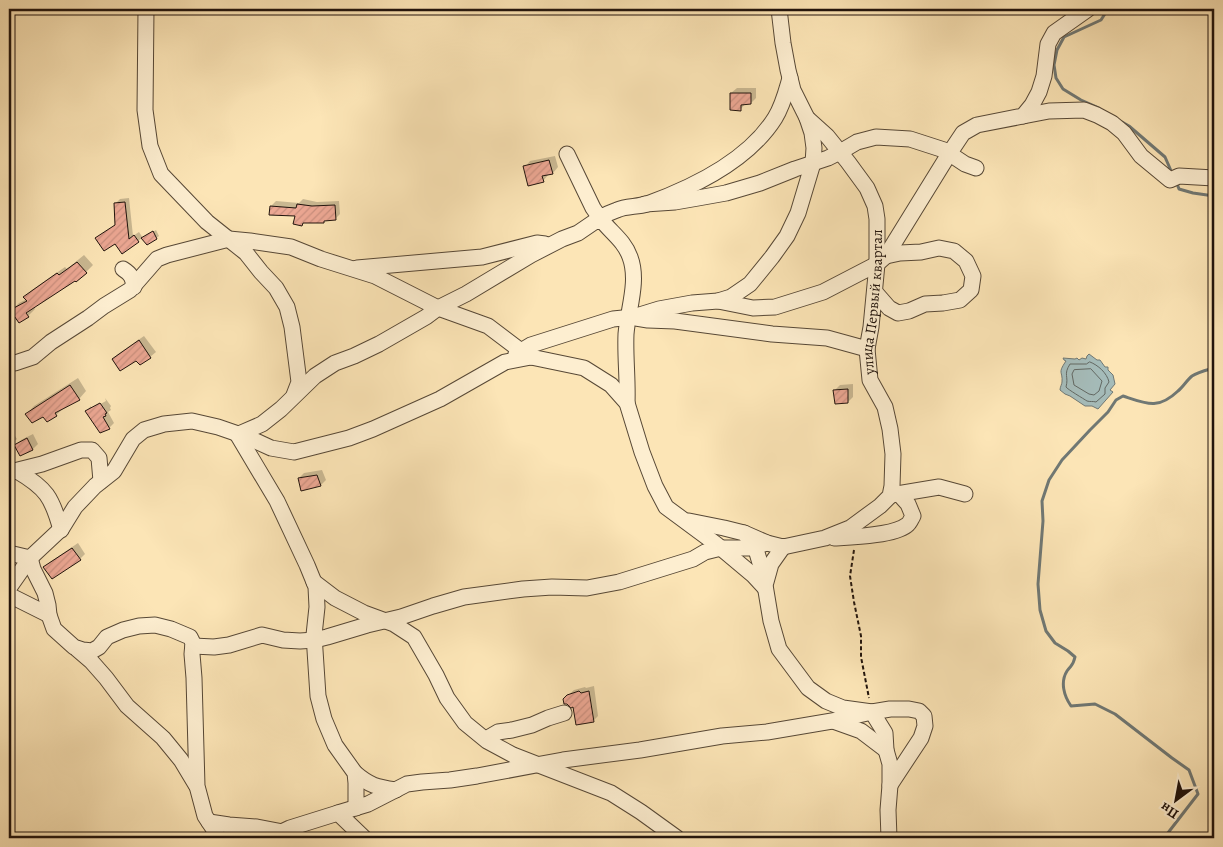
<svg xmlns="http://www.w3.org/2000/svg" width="1223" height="847" viewBox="0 0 1223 847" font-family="Alegreya,serif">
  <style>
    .water { fill: #a5bcba; stroke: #707874 }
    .shadow { fill: #0003 }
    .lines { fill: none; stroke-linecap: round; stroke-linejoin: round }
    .shore { stroke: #626863; stroke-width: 1 }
    .stream { stroke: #707874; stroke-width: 3 }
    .building { fill: url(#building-hatch); stroke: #20130c }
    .minor-casing { stroke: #574836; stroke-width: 17 }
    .path { stroke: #20130c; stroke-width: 2; stroke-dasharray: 4 2.5; stroke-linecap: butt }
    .minor { stroke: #fdeed0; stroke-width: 15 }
    .labels { text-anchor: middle; stroke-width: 4; stroke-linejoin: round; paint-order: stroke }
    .street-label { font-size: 15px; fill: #20130c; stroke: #fdeed0 }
  </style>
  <defs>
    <pattern id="building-hatch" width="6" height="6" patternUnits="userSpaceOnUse" patternTransform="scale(1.25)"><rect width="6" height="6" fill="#eca793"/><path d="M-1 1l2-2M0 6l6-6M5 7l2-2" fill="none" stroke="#ca8f7e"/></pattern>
  </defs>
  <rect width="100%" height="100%" fill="#fce5b6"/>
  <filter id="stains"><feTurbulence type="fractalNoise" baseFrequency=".004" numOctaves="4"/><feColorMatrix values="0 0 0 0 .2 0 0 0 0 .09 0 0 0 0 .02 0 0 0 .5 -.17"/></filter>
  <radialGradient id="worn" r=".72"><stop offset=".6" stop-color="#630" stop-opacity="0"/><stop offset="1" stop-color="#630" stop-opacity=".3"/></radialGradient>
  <path class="water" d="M1089,354L1097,360H1100L1105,367H1108V370L1113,375L1115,384L1110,390L1113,392L1098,409L1092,406H1085L1070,396L1065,394L1060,390C1060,387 1062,384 1062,382C1063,371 1057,374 1066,361L1064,360L1063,358L1075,359L1077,358L1079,360L1082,358L1086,359L1087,356Z"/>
  <g class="shadow">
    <polygon points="737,88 756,88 756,98 751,103 746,103 740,110 731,93"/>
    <polygon points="555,156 558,167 553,173 548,174 548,175 543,181 525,167 530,161"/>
    <polygon points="129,198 133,236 139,232 143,238 156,230 159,236 148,244 142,238 122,253 115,243 104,249 97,239 116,224 115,204 120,199"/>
    <polygon points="303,199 317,202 339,201 340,214 335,219 326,219 323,222 305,221 302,225 296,215 271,206 276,201 299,203"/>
    <polygon points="84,255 93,265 86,272 34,306 35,309 28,316 19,321 12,310 19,303 27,299 25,297 32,290 65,267 67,269"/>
    <polygon points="144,336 156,352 150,357 140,363 137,360 113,359 118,354"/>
    <polygon points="78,378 86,391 79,399 64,408 56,415 27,414 34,406"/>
    <polygon points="853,384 853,397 848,402 835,390 840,385"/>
    <polygon points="105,398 111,406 110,408 111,410 108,412 114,423 109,428 86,411 91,406 91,409 106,401"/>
    <polygon points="13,433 17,439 9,446 9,434"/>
    <polygon points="33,434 38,444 33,449 20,454 16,445 21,440"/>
    <polygon points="322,470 326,480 321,485 302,489 299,478 304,473"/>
    <polygon points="78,543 85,554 80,559 45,568 50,562"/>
    <polygon points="594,686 598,716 593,721 574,706 564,699 574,690 585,687 586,688"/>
  </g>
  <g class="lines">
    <g class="shore">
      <path d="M1090,362C1098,365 1107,373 1109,382L1105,388V394L1096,402C1093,401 1090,402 1087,401C1084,399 1067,389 1066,387C1069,376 1063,375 1070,364H1086Z"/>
      <polygon points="1091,369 1102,381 1099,391 1094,395 1089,394 1074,385 1072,374 1074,370"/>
    </g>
    <g class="stream">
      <polyline points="1099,108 1081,100 1063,89 1056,78 1054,65 1057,50 1064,37 1101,20 1108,9"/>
      <polyline points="1122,122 1129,126 1165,157 1172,173"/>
      <polyline points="1176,181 1179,189 1193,193 1214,196"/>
      <path d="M1164,838L1198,794L1189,770L1172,758L1115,714L1095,704L1071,706C1064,696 1060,682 1067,671C1072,664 1073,666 1075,657L1068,651L1055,643L1046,631L1040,610L1038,584L1043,521L1042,501L1049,480L1062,460L1090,430L1108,412L1116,400L1123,396C1147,404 1158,410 1178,391C1183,387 1187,380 1192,376C1198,372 1207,370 1214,368"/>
    </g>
  </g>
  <g class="building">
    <polygon points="730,93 751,93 751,104 741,105 741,111 730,110"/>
    <polygon points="549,160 553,174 542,176 544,182 528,186 523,166"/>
    <polygon points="125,202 129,239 134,235 139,242 122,254 115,244 104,251 95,238 115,225 114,203"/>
    <polygon points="297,204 312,206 335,205 336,220 324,221 324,223 303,223 302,226 293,224 295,216 269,215 270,206 296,208"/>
    <polygon points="153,231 157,239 147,245 141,238"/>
    <polygon points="77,262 87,273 76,282 75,281 26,313 29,317 19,323 10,310 27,301 23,297 57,273 59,275"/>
    <polygon points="139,340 151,358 140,365 136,361 120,371 112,359"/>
    <polygon points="70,385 80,400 55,413 57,416 47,422 43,417 32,423 25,414"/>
    <polygon points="848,389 848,403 835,404 833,390"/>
    <polygon points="100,403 107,413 105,414 106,416 103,417 110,429 100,433 85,411"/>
    <polygon points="27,438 33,450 20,456 14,445"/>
    <polygon points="317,475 321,486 301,491 298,478"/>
    <polygon points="72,548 81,560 52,579 43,567"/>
    <polygon points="579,691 581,693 589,691 594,722 576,725 573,707 571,708 567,704 564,704 563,699 567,695"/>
  </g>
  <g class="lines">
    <g class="minor-casing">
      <g id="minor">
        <polyline points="146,9 145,110 150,146 161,174 207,222 246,253 261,272 276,288 287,307 292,327 299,382 294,395"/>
        <polyline points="1023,116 1049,111 1084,110 1097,115 1112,123 1124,133 1141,156 1170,180 1179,176 1214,178"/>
        <path d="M567,154L593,208L600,218C605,215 611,212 617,210C626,206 637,207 647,204C694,187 748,161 775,118C783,105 786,92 790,78"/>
        <polyline points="645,204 675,202 698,198 726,193 760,183 795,169 828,158 840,152 857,142 876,137 910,139 944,150 965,164 976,168"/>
        <polyline points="357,268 482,257 537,243 545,244"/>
        <path d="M123,269C131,274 133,278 134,287"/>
        <polyline points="875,292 889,308 898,313 909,311 925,304 943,303 960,300 971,290 973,276 966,261 954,251 939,248 921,252 900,253 886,256"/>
        <polyline points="718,301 753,308 775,307 823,292 877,264 886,256 949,154 963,133 977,125 1023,116 1032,105 1039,92 1044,76 1048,44 1054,33 1088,9"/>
        <polyline points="636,318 648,320 675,321 772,334 827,338 867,349"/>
        <polyline points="516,354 531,345 613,319 633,317 659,309 692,303 718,301 731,297 750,284 772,257 787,236 798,213 813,163 814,148 812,133 807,118"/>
        <polyline points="9,363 15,363 33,357 51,342 88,318 104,306 130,290 157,259 167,255 229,239 250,241 291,247 321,259 375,276 438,308 488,326 521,351 531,357"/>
        <polyline points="237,434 277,501 307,565 316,587 317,607 314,635 318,696 324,719 335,745 355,773 356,783 356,808"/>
        <path d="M239,434L262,424L281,409L315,376L335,363L354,356L379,344L426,317L438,308L466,294L531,255L562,239L578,233L600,218C610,232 624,240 630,257C639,281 628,309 626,334C625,357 628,380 627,403"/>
        <path d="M17,471C46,488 52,497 61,530"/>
        <polyline points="9,474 14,471 42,464 81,450 92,450 99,458 101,481"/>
        <polyline points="891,495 939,487 965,494"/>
        <polyline points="689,521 724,528 744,533 751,541 755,546 763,573 771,621 779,649 808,688 826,701 843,708 872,712 885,733 886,750 890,764 890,785 888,810 889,838"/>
        <path id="s1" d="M744,533L767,543L783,547L825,538L850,528L880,506L890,496L892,486L893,454L890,429L885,407L870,380L867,349L871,327L877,264V219L875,206L867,188L848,162L827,136L807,118L793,90L788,70L783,43L779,9"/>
        <path d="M834,538C851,537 893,536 907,525C910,523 911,519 913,516L908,504L899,494"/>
        <polyline points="9,553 30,558 62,528 75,507 95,486 114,471 133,439 144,430 164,424 192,421 218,427 247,437 271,448 294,452 349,438 373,429 440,399 505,362 531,357 584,368 611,385 627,403 642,452 655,486 666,507 716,544 753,575 765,588"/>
        <polyline points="30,558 33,569 45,593 48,605 49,615 54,629 74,647 83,650 92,651 99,647 107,637 123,630 139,626 155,625 171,629 190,637 193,643 192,654 194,678 197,786 205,816 215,831 218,838"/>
        <polyline points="314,582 335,598 364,613 394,624 414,637 436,675 447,698 465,723 487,741 513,755 611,793 641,812 677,838"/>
        <polyline points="766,582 771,564 783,547"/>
        <polyline points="9,588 30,558"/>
        <polyline points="9,595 49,615"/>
        <polyline points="193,646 214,647 229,645 262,635 283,640 300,641 315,640 327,637 367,625 401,617 433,606 464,597 523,589 552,587 587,588 619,582 693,559 705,552 721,548 750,548 767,543"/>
        <polyline points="77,649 91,661 106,678 127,706 163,738 181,760 196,785"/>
        <polyline points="833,721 861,731 886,750"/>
        <polyline points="486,739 498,732 512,730 532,725 548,718 564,713"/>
        <path d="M355,773C370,786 377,787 396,790"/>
        <polyline points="338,813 368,804 407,784 422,782 450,780 477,776 563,760 640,750 722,736 767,732 832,721 872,712 890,709 909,709 919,711 924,716 925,726 921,738 890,785"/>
        <polyline points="209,822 229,825 257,827 283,832"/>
        <polyline points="269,838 290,828 338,813 364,838"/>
      </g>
    </g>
    <polyline class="path" points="854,550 850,576 854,602 861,636 861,657 869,698"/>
    <use href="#minor" class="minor"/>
  </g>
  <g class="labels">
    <g class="street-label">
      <text dy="5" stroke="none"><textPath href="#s1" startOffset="362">улица Первый квартал</textPath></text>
    </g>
  </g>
  <rect width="1223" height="847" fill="none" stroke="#fce5b6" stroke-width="30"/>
  <rect x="10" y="10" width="1203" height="827" fill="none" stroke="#20130c" stroke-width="2.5"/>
  <rect x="15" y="15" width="1193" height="817" fill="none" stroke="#20130c"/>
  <g transform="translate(1176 800) rotate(212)" stroke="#fdeed0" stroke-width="4" paint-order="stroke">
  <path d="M0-4L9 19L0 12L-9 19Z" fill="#20130c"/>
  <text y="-8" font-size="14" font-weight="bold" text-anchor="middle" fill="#20130c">Пн</text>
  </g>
  <rect width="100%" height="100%" filter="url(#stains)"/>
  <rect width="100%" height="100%" fill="url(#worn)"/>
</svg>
